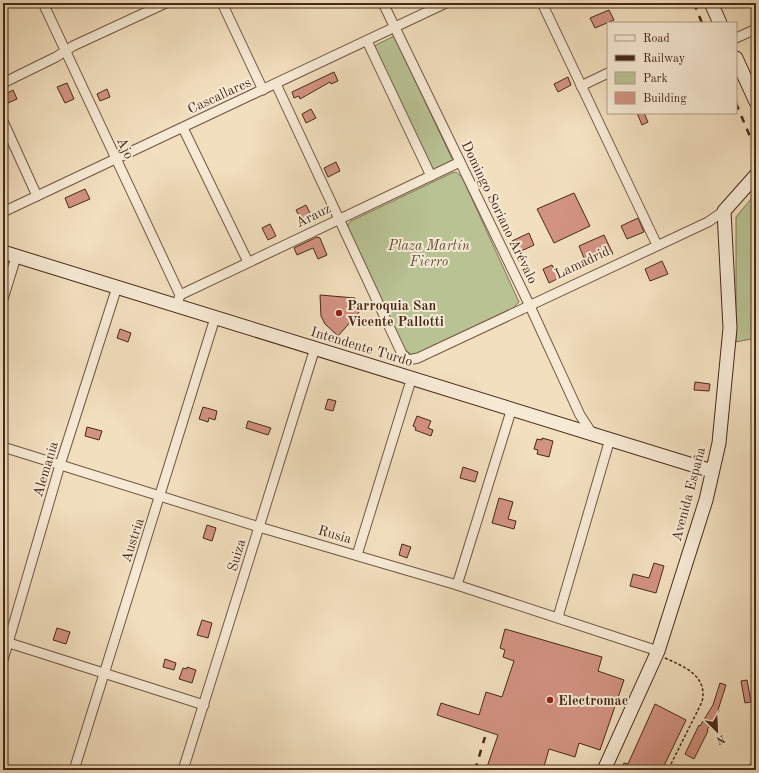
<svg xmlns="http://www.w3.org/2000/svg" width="759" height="773" viewBox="0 0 759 773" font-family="'Old Standard TT',serif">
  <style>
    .green { fill: #b8c293; stroke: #807656 }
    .building { fill: #d39382; stroke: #472918 }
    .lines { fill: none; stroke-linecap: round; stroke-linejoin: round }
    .street-casing { stroke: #725642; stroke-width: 11 }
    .secondary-casing { stroke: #472918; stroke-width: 15 }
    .path { stroke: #472918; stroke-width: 1.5; stroke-dasharray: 3 2; stroke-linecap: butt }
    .street { stroke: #f7ead5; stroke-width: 9 }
    .secondary { stroke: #f7ead5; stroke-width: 13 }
    .rail { stroke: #472918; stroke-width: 2.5; stroke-dasharray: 7 7; stroke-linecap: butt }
    .poi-dot { fill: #8f2418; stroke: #f7ead5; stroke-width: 1.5 }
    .labels { text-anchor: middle; stroke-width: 4; stroke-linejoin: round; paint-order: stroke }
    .street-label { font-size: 14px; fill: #472918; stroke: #f7ead5 }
    .park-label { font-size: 14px; font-style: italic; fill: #634f37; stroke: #f7ead5 }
    .poi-label { font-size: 14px; font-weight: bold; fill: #472918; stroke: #f7ead5; text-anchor: start }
  </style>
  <rect width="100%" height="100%" fill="#f2dfbe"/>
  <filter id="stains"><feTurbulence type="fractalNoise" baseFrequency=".005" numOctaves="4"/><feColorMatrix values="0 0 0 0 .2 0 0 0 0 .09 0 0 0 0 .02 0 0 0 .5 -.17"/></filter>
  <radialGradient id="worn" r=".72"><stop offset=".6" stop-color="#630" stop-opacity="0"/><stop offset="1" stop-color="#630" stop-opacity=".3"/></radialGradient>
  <g class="green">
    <polygon points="394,36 453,161 430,172 370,48"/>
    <polygon points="456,172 462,177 519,302 513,308 418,354 412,355 405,350 348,229 348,224 351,221 452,173"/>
    <polygon points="756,193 756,338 736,342 736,217"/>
  </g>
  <g class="building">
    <polygon points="609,10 614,20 595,28 590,18"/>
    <polygon points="334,72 338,81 331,84 330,82 300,99 299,96 294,98 292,92"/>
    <polygon points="568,77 571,85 558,92 554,84"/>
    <polygon points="67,83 74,99 65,103 57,87"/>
    <polygon points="107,89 110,97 100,101 97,94"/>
    <polygon points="13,90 17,99 8,103 4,95"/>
    <polygon points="311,109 316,118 306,123 302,114"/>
    <polygon points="637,113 644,113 648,122 642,125"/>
    <polygon points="336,162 340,171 328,177 324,168"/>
    <polygon points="85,189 90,199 69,208 65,198"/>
    <polygon points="574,193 590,226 554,243 537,209"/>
    <polygon points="306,205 312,217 302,221 296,210"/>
    <polygon points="638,218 644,232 627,239 621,226"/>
    <polygon points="270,224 276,236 268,240 262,228"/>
    <polygon points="529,233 534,245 517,253 512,241"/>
    <polygon points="604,235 613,254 587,265 579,246"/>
    <polygon points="317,237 320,238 327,255 318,259 313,248 297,255 294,248"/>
    <polygon points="662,261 668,274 650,281 645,269"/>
    <polygon points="552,265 559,278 549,283 543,269"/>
    <polygon points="320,295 355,298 361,310 338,336 325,324 321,316"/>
    <polygon points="120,329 131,333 128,342 117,338"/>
    <polygon points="695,382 710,384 709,391 694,390"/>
    <polygon points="328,399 336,401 333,411 325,409"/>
    <polygon points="203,407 217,411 215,420 209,418 208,422 199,419"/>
    <polygon points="417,416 431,421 428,428 433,430 431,436 415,430 416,428 413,426"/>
    <polygon points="248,421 271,428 268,435 246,428"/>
    <polygon points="87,427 102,431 99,440 85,436"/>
    <polygon points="542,438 553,441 549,457 537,454 538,450 534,449 537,439 542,440"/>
    <polygon points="463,467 478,472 475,482 460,478"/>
    <polygon points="499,498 513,502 508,519 516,521 514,529 492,523"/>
    <polygon points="207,525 216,528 212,541 203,538"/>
    <polygon points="402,544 411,547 407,558 399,555"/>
    <polygon points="654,563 664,566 656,593 630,586 633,574 649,578"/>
    <polygon points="202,620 212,623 208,638 197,635"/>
    <polygon points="57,628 70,632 66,644 53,640"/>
    <polygon points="505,629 602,657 598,671 624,680 600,750 579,743 575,757 549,749 543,770 486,770 498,735 437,715 441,703 479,715 486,692 502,697 514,661 503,657 505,650 500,648"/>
    <polygon points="165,659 176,663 174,670 163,667"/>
    <polygon points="187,667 196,670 192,683 179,679 183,668 187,669"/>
    <polygon points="747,680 751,702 745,703 741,681"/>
    <polygon points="720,683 726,685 718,710 719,711 707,730 708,731 694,759 685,754 699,725 700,726 713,705"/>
    <polygon points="655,704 686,720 662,770 620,770 624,763 628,764"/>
  </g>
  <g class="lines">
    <g class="street-casing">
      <g id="street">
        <polyline points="43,3 180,295 177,305"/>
        <polyline points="222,3 263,90"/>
        <polyline points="383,3 529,304 580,415 591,432"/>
        <polyline points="542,3 657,245"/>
        <polyline points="736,38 756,29"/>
        <polyline points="367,41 431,176"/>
        <polyline points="3,83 56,57 73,46 166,3"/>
        <polyline points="276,84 402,354 408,360"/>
        <polyline points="581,86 608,73"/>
        <polyline points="3,121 37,196"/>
        <polyline points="183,128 248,262"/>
        <polyline points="3,212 446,3"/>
        <polyline points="180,295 460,162"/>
        <polyline points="3,299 16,257"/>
        <polyline points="408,360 418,358 708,222 724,211"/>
        <polyline points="3,447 259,527 457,585 658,651"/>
        <polyline points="357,555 412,377"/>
        <polyline points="457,585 512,408"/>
        <polyline points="558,617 610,439"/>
        <polyline points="3,641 204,705"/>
        <polyline points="3,660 60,465 117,287"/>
        <polyline points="74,770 215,318"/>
        <polyline points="183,770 315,348"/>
      </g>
    </g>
    <g class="secondary-casing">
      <g id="secondary">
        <polyline points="711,3 720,23"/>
        <polyline points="736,58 756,102"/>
        <polyline points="3,252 712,471"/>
        <polyline points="604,770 658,651 706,500 719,443 730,328 724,211 756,175"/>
      </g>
    </g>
    <path class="path" d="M665,658C685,667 708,676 702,702L668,770"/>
    <use href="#street" class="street"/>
    <use href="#secondary" class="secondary"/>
    <g class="rail">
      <polyline points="694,3 702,23"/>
      <polyline points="736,103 756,151"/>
      <polyline points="475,770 485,737"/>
      <polyline points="747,770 756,756"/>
    </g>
  </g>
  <g class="poi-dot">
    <circle cx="339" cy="313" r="4"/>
    <circle cx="550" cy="700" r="4"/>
  </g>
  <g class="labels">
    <g class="street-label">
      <text transform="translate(219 95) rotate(-25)" y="5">Cascallares</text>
      <text transform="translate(126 148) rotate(65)" y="5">Ajo</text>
      <text transform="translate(500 212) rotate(64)" y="5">Domingo Soriano Arévalo</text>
      <text transform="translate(313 215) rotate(-26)" y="5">Arauz</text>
      <text transform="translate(582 262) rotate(-25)" y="5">Lamadrid</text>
      <text transform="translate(362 346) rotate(17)" y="5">Intendente Turdo</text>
      <text transform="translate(45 469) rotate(-73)" y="5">Alemania</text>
      <text transform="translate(688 494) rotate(-75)" y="5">Avenida España</text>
      <text transform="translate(335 534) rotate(16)" y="5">Rusia</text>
      <text transform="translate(132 540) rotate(-72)" y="5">Austria</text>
      <text transform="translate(236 555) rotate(-73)" y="5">Suiza</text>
    </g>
    <g class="park-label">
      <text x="429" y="250">Plaza Martín<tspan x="429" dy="16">Fierro</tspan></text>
    </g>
    <g class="poi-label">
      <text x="347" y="310">Parroquia San<tspan x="347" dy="16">Vicente Pallotti</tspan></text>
      <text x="558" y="705">Electromac</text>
    </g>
  </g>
  <rect width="759" height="773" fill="none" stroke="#f2dfbe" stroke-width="16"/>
  <rect x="4" y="4" width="751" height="765" fill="none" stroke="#472918" stroke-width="2"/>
  <rect x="8" y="8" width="743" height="757" fill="none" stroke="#472918"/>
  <rect x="607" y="22" width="130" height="92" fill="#f7ead5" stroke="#b19d89"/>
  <rect x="615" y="35" width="20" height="6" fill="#f7ead5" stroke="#b19d89"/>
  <text x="643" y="42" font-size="12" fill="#472918">Road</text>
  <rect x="615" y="55" width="20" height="6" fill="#472918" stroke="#b19d89"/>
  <text x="643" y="62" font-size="12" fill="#472918">Railway</text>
  <rect x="615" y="72" width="20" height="12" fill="#b8c293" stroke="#b19d89"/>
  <text x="643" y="82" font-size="12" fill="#472918">Park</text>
  <rect x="615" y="92" width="20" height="12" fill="#d39382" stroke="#b19d89"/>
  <text x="643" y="102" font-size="12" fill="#472918">Building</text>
  <g transform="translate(717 731) rotate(156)" stroke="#f7ead5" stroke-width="3" paint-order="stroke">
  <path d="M0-3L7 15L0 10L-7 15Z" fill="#472918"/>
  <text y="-6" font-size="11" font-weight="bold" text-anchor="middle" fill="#472918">N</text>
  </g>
  <rect width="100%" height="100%" filter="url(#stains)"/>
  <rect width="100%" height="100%" fill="url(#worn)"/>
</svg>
